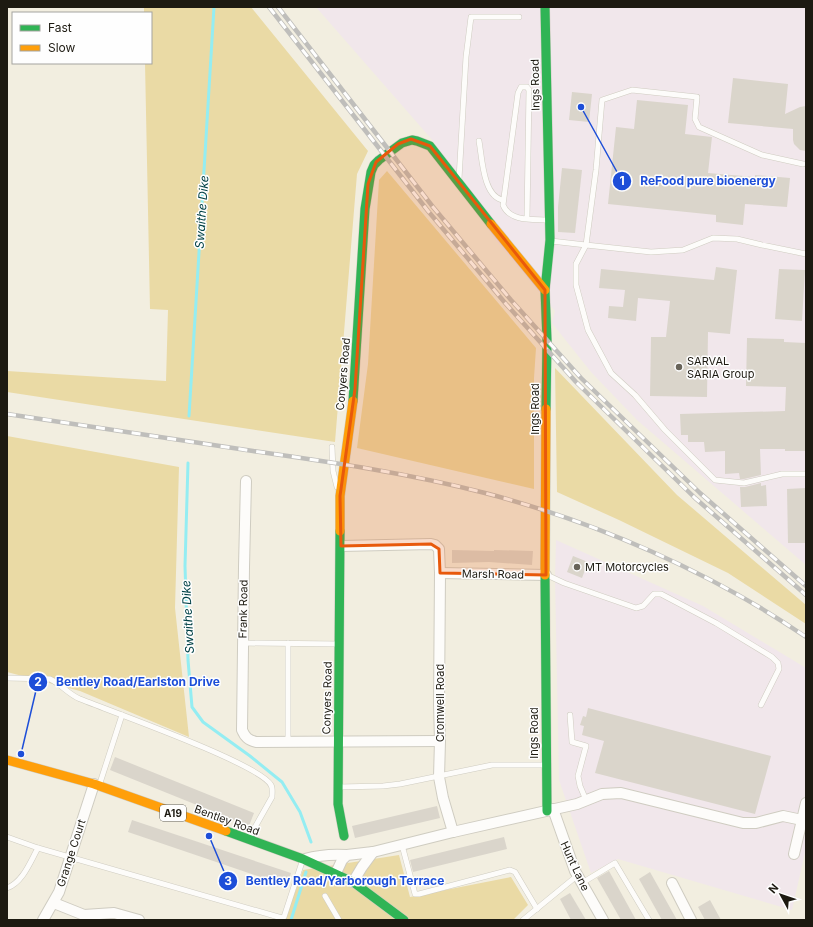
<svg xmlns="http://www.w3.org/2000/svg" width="813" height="927" viewBox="0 0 813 927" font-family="Inter,sans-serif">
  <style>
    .industrial { fill: #f1e7eb }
    .green { fill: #eadaa5 }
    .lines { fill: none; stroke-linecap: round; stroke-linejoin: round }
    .stream { stroke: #94edf2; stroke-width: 3 }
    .building { fill: #dad5cb }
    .lane-casing { stroke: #cfccc1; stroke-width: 6 }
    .street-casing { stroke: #cfccc1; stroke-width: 12 }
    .fast-casing { stroke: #cfccc1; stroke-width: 10 }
    .slow-casing { stroke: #cfccc1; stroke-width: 10 }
    .lane { stroke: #fdfcfa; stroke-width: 5 }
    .street { stroke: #fdfcfa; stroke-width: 10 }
    .fast { stroke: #30b455; stroke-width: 9 }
    .slow { stroke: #ff9f0a; stroke-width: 9 }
    .rail-casing { stroke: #bfbebb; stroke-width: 4.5 }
    .rail { stroke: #fefefe; stroke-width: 3; stroke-dasharray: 9; stroke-linecap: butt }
    .marked { fill: #e8590c; fill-opacity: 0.2; stroke: #e8590c; stroke-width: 3; stroke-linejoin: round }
    .poi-dot { fill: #686459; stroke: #fefefe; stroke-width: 1.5 }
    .labels { text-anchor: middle; stroke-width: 3; stroke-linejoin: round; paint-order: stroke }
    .shield { fill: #fefefe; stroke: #605e58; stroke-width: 1 }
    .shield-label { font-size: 10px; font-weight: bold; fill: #1d1a11 }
    .street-label { font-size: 11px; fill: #1d1a11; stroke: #fefefe }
    .poi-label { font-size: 11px; fill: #1d1a11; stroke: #fefefe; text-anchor: start }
    .water-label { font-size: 12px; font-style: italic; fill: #024247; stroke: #fefefe }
    .leader { fill: none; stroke: #1d4ed8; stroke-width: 1.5 }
    .callout-dot { fill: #1d4ed8; stroke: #fefefe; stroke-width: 1.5 }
    .mark-label { font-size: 12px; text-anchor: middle; font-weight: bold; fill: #fff }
    .callout-label { font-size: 12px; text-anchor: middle; font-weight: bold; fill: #1d4ed8; stroke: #fefefe; stroke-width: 3; stroke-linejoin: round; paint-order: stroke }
  </style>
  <rect width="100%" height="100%" fill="#f2eee0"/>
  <g class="industrial">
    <polygon points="316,7 806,7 806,565 637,420 591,372 552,323 555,311 494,238 434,142"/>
    <polygon points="556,540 703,606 806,668 806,848 792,910 618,859 591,873 559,780 555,578"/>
  </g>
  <g class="green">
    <polygon points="144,7 251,7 368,151 357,174 335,442 7,392 7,371 166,381 168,310 150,309 145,63 151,63 151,13 144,13"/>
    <polygon points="387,171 536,348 534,378 534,489 357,448 368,364 379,180"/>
    <polygon points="555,368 677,495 806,605 806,624 728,573 619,520 557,492"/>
    <polygon points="7,436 179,467 175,608 189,737 80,691 7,672"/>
    <polygon points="399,855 410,897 511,877 528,905 513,920 285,920 303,870"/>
  </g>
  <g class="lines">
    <g class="stream">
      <polyline points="189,416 214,7"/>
      <polyline points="188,463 185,566 188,660 192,707 203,722 250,756 282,782 300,812 311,842"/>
      <polyline points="291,920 306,872"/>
    </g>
  </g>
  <g class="building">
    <polygon points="733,78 788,84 785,114 800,107 806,106 806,151 800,150 794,144 793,140 793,129 728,123"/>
    <polygon points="572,92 592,94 589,122 569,120"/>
    <polygon points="637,100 688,105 685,134 712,137 708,173 755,177 755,175 790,178 787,207 745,204 743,225 716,222 716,215 608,204 616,127 634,129"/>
    <polygon points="562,168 582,170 575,233 558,232 558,207"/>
    <polygon points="716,267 737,270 730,334 708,332 707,397 650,396 651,337 666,337 670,301 638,298 636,321 608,318 609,306 623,307 625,290 599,288 601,269 714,280"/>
    <polygon points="779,269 805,270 802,321 775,319"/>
    <polygon points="747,338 784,339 784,342 806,343 806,451 785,451 785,449 760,449 761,475 744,479 740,479 739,473 725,474 725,451 705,452 704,442 688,442 688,435 681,435 680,414 785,411 786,387 746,386"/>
    <polygon points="761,483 761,486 766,485 767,506 741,507 740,487 745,487"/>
    <polygon points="806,488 806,543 788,543 787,489"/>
    <polygon points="452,550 494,551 494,550 533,551 532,565 489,562 452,563"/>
    <polygon points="573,556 588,562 582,578 567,572"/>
    <polygon points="588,708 771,756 755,814 595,773 604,741 582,735 584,726 580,725 583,716 586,717"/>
    <polygon points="115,757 254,813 249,826 110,770"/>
    <polygon points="437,806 440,818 355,838 352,826"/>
    <polygon points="132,820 291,873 287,886 128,832"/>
    <polygon points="504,837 507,849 413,872 410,860"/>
    <polygon points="609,871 636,920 621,920 597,878"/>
    <polygon points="650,872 677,920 662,920 639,879"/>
    <polygon points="570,893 586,920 571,920 560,899"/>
    <polygon points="710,900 721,920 705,920 698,907"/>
  </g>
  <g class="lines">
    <g class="lane-casing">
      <g id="lane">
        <path d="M479,141C482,157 483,197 503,200"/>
        <polyline points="459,179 466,57 471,17 519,17"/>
        <path d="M527,218L529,90L527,87H521L518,93L503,205C510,222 533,219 548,220"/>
        <polyline points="551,241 586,245 596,170 602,100 632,90 697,97 695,119 699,127 762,155 803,164"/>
        <polyline points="806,254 762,245 737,239 713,238 683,250 651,252 586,245 576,264 576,285 588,330 611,373 635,395 665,430 715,480 744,483 782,474 806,474"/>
        <polyline points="332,447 333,471 337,487"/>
        <polyline points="547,575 564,583 636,608 643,606 654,594 661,594 716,623 772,657 778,663 779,669 761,705"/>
        <polyline points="243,643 339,644"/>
        <path d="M7,678L50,679C61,684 68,694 80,699C110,711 260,764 271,785C273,788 272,793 272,797L250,836"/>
        <polyline points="570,715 572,742 586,746 578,776 580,786 586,800"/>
        <polyline points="288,741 288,643"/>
        <polyline points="100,783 122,715"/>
        <polyline points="339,787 383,786 400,784 492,765 545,765"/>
        <polyline points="7,837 38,848 282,918 284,917 302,862"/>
        <polyline points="402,845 415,894 419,894 510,870 515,872 537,909"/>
        <polyline points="582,883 615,863 649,920"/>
        <path d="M7,888C23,882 30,862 38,848"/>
        <polyline points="325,896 339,920"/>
        <polyline points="523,920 578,875"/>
      </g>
    </g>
    <g class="street-casing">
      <g id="street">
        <path d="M246,481L244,567L242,730C245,737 248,740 256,742L440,741"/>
        <polyline points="341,546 431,544 435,545 439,549 440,573 439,704 440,741 439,777 443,798 453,832"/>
        <polyline points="440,573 546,575"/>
        <polyline points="553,809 575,871 603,920"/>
        <polyline points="794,854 806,803"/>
        <path d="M305,859C319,855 333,854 347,855"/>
        <polyline points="336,873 342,860 347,855 373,852 453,832 577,804 602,794 621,793 743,823 756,823 783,816 802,820"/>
        <polyline points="353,882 362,867 373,852"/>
        <polyline points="672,883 691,920"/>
        <polyline points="54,903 84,915 114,913 139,920"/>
        <polyline points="43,920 59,892 94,784"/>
      </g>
    </g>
    <g class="fast-casing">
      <g id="fast">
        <polyline points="545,7 550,240 545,290 547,340 546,409"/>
        <polyline points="353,401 365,209 371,172 374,165 379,160 402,143 412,140 417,141 430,146 491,224"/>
        <polyline points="340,531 338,804 344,836"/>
        <polyline points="545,575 547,811"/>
        <polyline points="226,831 303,859 353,882 404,920"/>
      </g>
    </g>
    <g class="slow-casing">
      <g id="slow">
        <polyline points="491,224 545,290"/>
        <polyline points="340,531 340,496 353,401"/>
        <polyline points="545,575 546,409"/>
        <polyline points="7,760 94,784 226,831"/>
      </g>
    </g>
    <use href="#lane" class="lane"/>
    <use href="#street" class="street"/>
    <use href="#fast" class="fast"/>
    <use href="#slow" class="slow"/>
    <g class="rail-casing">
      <g id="rail">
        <polyline points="269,7 428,211 506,304 576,382 695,498 806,595"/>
        <polyline points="278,7 433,207 511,300 581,378 700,493 806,586"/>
        <path d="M7,414C89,426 171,439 253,451C330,462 408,473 485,493C596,522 711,572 806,637"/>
      </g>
    </g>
    <use href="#rail" class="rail"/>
  </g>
  <path class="marked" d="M411,139L430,146L545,290L546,575L440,573L439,549L431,544L341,546L340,496L355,389L368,184L376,162L398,144Z"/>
  <g class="poi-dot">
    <circle cx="679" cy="367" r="4"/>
    <circle cx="577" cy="567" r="4"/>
  </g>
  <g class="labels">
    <rect class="shield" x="160" y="805" width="26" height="16" rx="3"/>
    <g class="shield-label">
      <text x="173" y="817">A19</text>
    </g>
    <g class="street-label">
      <text transform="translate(535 85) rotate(-91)" y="4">Ings Road</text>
      <text transform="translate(343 374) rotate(-85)" y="4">Conyers Road</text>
      <text transform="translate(535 409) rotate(-90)" y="4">Ings Road</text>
      <text transform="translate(493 574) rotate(1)" y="4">Marsh Road</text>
      <text transform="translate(243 609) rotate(-89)" y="4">Frank Road</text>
      <text transform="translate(327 698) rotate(-89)" y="4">Conyers Road</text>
      <text transform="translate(440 703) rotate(-90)" y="4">Cromwell Road</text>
      <text transform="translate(534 733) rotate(-90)" y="4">Ings Road</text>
      <text transform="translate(227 820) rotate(20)" y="4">Bentley Road</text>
      <text transform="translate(71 853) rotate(-72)" y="4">Grange Court</text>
      <text transform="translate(575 866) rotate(65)" y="4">Hunt Lane</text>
    </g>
    <g class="poi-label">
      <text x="687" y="365">SARVAL<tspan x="687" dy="13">SARIA Group</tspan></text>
      <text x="585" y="571">MT Motorcycles</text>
    </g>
    <g class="water-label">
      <text transform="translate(202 212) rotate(-86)" y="4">Swaithe Dike</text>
      <text transform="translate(188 617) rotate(-93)" y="4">Swaithe Dike</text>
    </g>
  </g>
  <path class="leader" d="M581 107L622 181M21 754L38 682M209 836L228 881"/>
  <g class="callout-dot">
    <circle cx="581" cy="107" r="4"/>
    <circle cx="21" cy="754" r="4"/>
    <circle cx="209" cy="836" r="4"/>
    <circle cx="622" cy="181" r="10"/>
    <circle cx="38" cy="682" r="10"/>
    <circle cx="228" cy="881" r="10"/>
  </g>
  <g class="mark-label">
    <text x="622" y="185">1</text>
    <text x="38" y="686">2</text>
    <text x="228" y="885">3</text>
  </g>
  <g class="callout-label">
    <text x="708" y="185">ReFood pure bioenergy</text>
    <text x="138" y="686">Bentley Road/Earlston Drive</text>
    <text x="345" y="885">Bentley Road/Yarborough Terrace</text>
  </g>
  <rect width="813" height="927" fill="none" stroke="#1d1a11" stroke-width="16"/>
  <rect x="12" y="12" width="140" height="52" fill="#fefefe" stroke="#a4a39f"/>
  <rect x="20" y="25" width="20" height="6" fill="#30b455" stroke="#a4a39f"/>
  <text x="48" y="32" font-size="12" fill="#1d1a11">Fast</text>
  <rect x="20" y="45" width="20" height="6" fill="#ff9f0a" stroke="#a4a39f"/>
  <text x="48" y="52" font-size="12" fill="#1d1a11">Slow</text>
  <g transform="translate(781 895) rotate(310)" stroke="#fefefe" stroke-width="3" paint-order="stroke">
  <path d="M0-3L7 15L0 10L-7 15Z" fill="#1d1a11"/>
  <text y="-6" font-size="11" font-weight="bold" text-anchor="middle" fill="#1d1a11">N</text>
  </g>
</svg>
